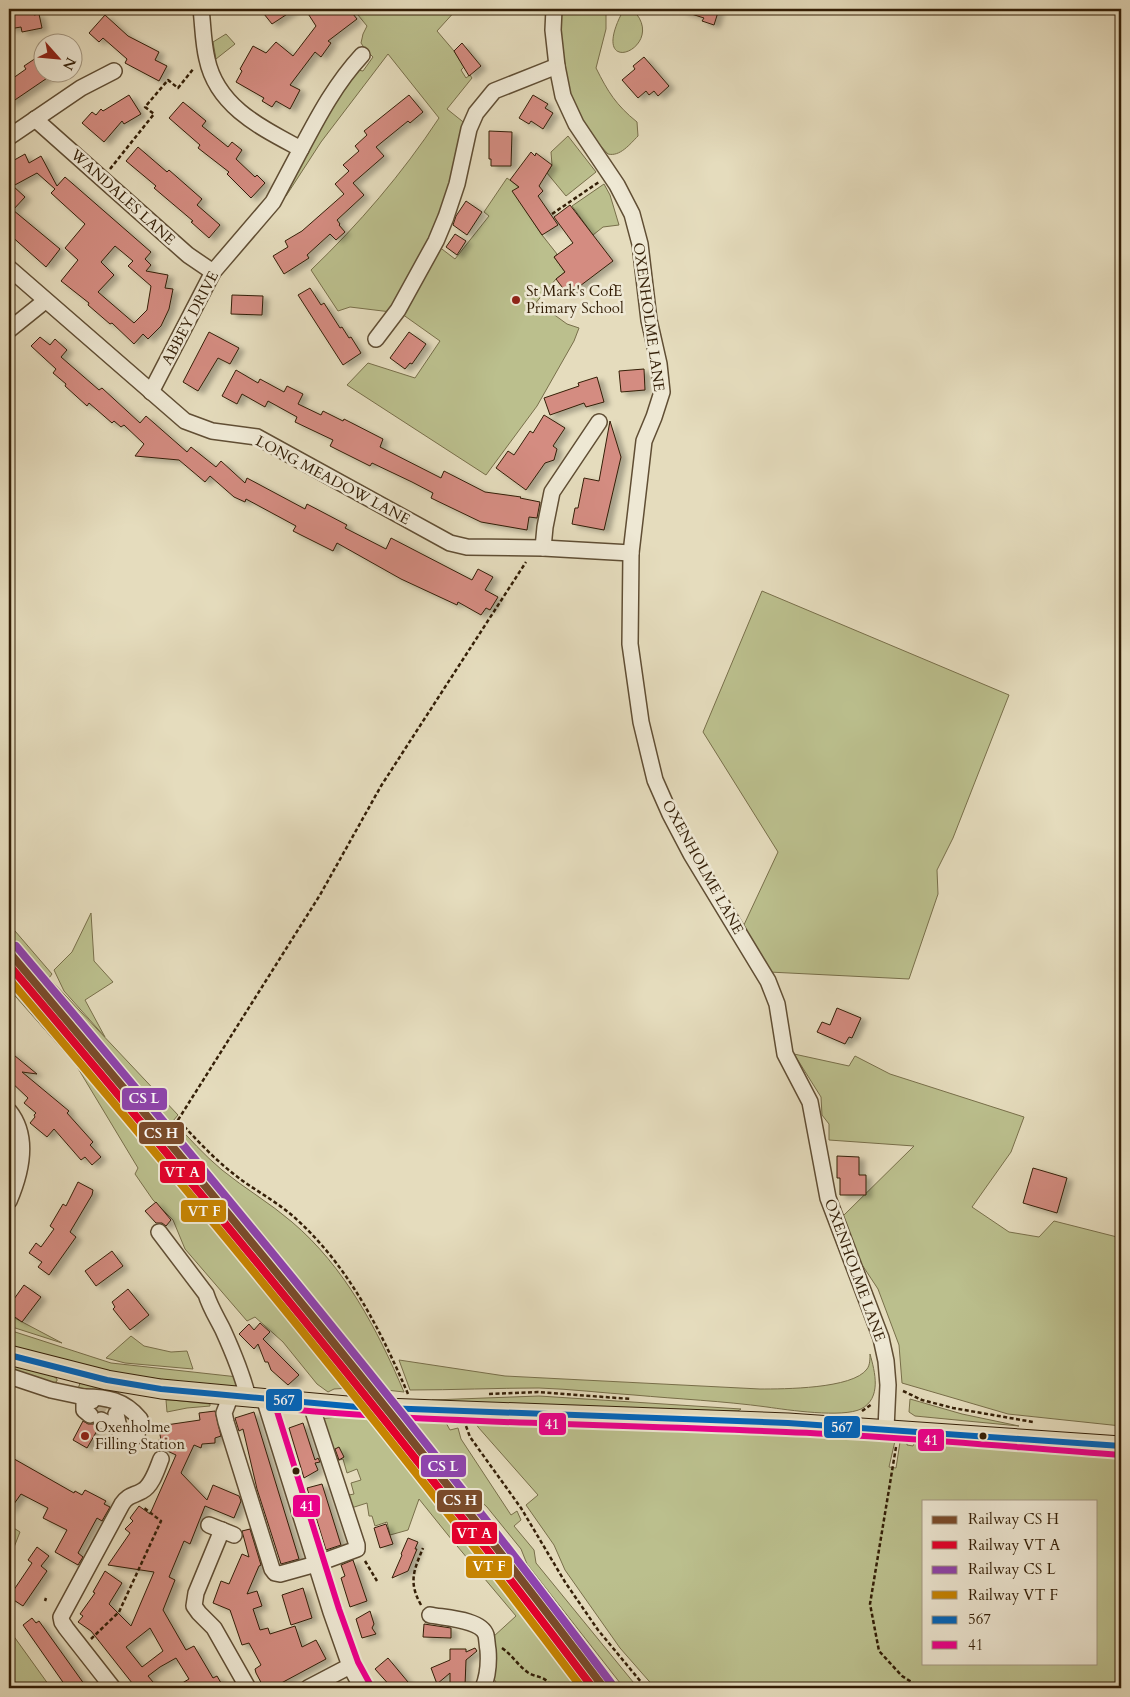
<svg xmlns="http://www.w3.org/2000/svg" width="1130" height="1697" viewBox="0 0 1130 1697" font-family="Cardo,serif">
  <style>
    .green { fill: #bbbf8d; stroke: #786f4a; fill-rule: evenodd }
    .building { fill: #d48c81; stroke: #341f07; fill-rule: evenodd; filter: url(#shadow) }
    .lines { fill: none; stroke-linecap: round; stroke-linejoin: round }
    .minor-tunnel { stroke: #c2b699; stroke-width: 15; stroke-dasharray: 15 8; stroke-linecap: butt }
    .minor-casing { stroke: #604e34; stroke-width: 18 }
    .major-casing { stroke: #341f07; stroke-width: 21 }
    .path { stroke: #341f07; stroke-width: 2.5; stroke-dasharray: 4 2.5; stroke-linecap: butt }
    .minor { stroke: #eee8d4; stroke-width: 15 }
    .major { stroke: #e5dcbd; stroke-width: 19 }
    .bus-1-casing { stroke: #eee8d4; stroke-width: 10 }
    .bus-2-casing { stroke: #eee8d4; stroke-width: 10 }
    .bus-1 { stroke: #0065bd; stroke-width: 6 }
    .bus-2 { stroke: #ec008c; stroke-width: 6 }
    .rail-1-casing { stroke: #eee8d4; stroke-width: 11 }
    .rail-2-casing { stroke: #eee8d4; stroke-width: 11 }
    .rail-3-casing { stroke: #eee8d4; stroke-width: 11 }
    .rail-4-casing { stroke: #eee8d4; stroke-width: 11 }
    .rail-1 { stroke: #7a4b2a; stroke-width: 8 }
    .rail-2 { stroke: #e4002b; stroke-width: 8 }
    .rail-3 { stroke: #8e44ad; stroke-width: 8 }
    .rail-4 { stroke: #c68402; stroke-width: 8 }
    .poi-dot { fill: #8f2418; stroke: #eee8d4; stroke-width: 2 }
    .bus-dot { fill: #341f07; stroke: #eee8d4; stroke-width: 2 }
    .labels { text-anchor: middle; stroke-width: 5; stroke-linejoin: round; paint-order: stroke }
    .street-label { font-size: 15px; fill: #341f07; stroke: #eee8d4 }
    .poi-label { font-size: 15px; fill: #341f07; stroke: #eee8d4; text-anchor: start }
    .line-badge { stroke: #eee8d4; stroke-width: 2 }
    .badge-label { font-size: 14px; text-anchor: middle; font-weight: bold; fill: #fff }
  </style>
  <defs>
    <filter id="shadow"><feDropShadow dx="5.5" dy="3" stdDeviation="2.5" flood-color="#0004"/></filter>
  </defs>
  <rect width="100%" height="100%" fill="#e5dcbd"/>
  <filter id="stains"><feTurbulence type="fractalNoise" baseFrequency=".004" numOctaves="4"/><feColorMatrix values="0 0 0 0 .2 0 0 0 0 .09 0 0 0 0 .02 0 0 0 .5 -.17"/></filter>
  <radialGradient id="worn" r=".72"><stop offset=".6" stop-color="#630" stop-opacity="0"/><stop offset="1" stop-color="#630" stop-opacity=".3"/></radialGradient>
  <g class="green">
    <path d="M353,9H457L437,31L454,51L464,67L461,70L466,78L470,75L472,78L447,109L467,125L438,229L391,312L350,307L338,311L311,270C359,224 402,174 439,118L388,54L321,142L286,196L283,193L327,112L358,70L363,71L373,57L365,49L361,43L363,34L367,26Z"/>
    <path d="M561,9H606V29L596,68C608,92 616,105 637,122L638,136C630,144 620,157 608,154C599,144 588,133 581,121C563,92 559,43 561,9Z"/>
    <path d="M624,9H632C672,47 583,84 624,9Z"/>
    <polygon points="226,34 235,44 216,59 213,42"/>
    <polygon points="568,136 596,172 566,196 547,173 552,165 551,152"/>
    <polygon points="507,178 519,187 513,191 542,235 557,254 554,257 565,272 556,279 534,305 538,303 567,324 579,328 574,341 537,406 486,475 347,385 368,363 415,378 440,341 402,314 438,246 455,259 489,216 484,212"/>
    <polygon points="604,184 610,195 619,225 603,227 593,235 572,206"/>
    <polygon points="762,591 1009,695 953,838 937,870 938,894 909,979 769,972 742,929 778,852 703,732"/>
    <polygon points="91,913 94,961 113,982 85,1000 105,1037 64,991 54,970 72,952"/>
    <path d="M9,924L52,974L49,978L178,1115L173,1121C189,1138 204,1155 222,1170C244,1188 270,1203 292,1222C345,1267 377,1329 404,1392L386,1390L382,1385L377,1388L180,1143L9,941Z"/>
    <polygon points="9,974 124,1108 122,1112 126,1117 129,1117 183,1180 223,1234 350,1388 334,1389 328,1392 317,1384 283,1342 255,1317 247,1321 185,1249 173,1220 153,1200 135,1174 138,1168 76,1065 9,989"/>
    <polygon points="794,1054 849,1066 855,1056 890,1074 1024,1117 1011,1152 972,1207 1009,1232 1039,1237 1054,1221 1121,1238 1121,1426 1008,1414 902,1383 899,1345 878,1289 853,1251 843,1216 914,1146 829,1140 829,1124 822,1115 821,1097"/>
    <polygon points="9,1315 62,1343 9,1326"/>
    <polygon points="9,1330 111,1363 238,1377 238,1387 174,1381 106,1372 9,1347"/>
    <polygon points="131,1336 144,1346 171,1352 187,1351 193,1369 125,1363 106,1358"/>
    <path d="M870,1354C875,1372 882,1398 861,1409C842,1418 788,1410 767,1407C723,1401 678,1399 634,1395C603,1393 571,1389 539,1388C496,1388 453,1390 410,1390L399,1360L505,1376L760,1389C783,1389 853,1389 867,1369C870,1365 870,1359 870,1354Z"/>
    <polygon points="9,1363 53,1376 57,1379 57,1381 53,1384 9,1370"/>
    <polygon points="80,1383 118,1389 119,1394 116,1397 78,1389"/>
    <polygon points="539,1396 741,1409 738,1411 606,1409 432,1402 432,1400"/>
    <polygon points="910,1399 962,1414 1019,1426 915,1416 909,1412"/>
    <polygon points="166,1400 172,1400 210,1404 210,1406 187,1408 167,1412"/>
    <polygon points="352,1415 377,1419 461,1537 480,1560 579,1688 500,1688 494,1679 493,1637 516,1616 452,1540 419,1499 408,1530 390,1535 387,1522 375,1526 372,1516 369,1516 367,1503 348,1509 344,1496 354,1494 351,1483 361,1480 357,1469 347,1473 343,1459 332,1462 320,1419"/>
    <path d="M478,1419L788,1432L893,1438L895,1441L889,1467L896,1468L900,1442H907V1445L913,1446L916,1439L1121,1454V1688H655L620,1648L565,1570L554,1545L526,1505L538,1495L478,1427L476,1423ZM924,1501H1096V1663H924Z"/>
    <polygon points="402,1420 445,1421 450,1430 458,1428 461,1439 511,1515 517,1511 521,1520 514,1526 534,1550 536,1563 638,1688 624,1688 527,1564 521,1549 487,1507 463,1485 441,1458 428,1451"/>
    <polygon points="9,1525 20,1532 9,1560"/>
    <polygon points="9,1629 10,1631 51,1688 9,1688"/>
  </g>
  <g class="building">
    <polygon points="260,9 295,9 272,24"/>
    <polygon points="305,9 349,9 357,19 328,41 331,43 321,57 315,52 290,85 300,90 290,109 276,101 272,107 262,101 264,98 236,82 242,71 240,69 253,46 266,53 276,42 293,56 316,26"/>
    <polygon points="682,9 719,9 714,25 702,21 704,18 682,11"/>
    <polygon points="33,10 34,15 39,14 42,28 22,32 21,27 9,29 9,14"/>
    <polygon points="105,15 128,36 159,52 155,60 167,66 159,81 125,63 127,59 103,38 99,42 89,33"/>
    <polygon points="462,43 481,66 469,76 454,51"/>
    <polygon points="42,54 42,72 56,72 9,104 9,81 26,69 24,66"/>
    <polygon points="644,57 669,86 658,96 654,91 649,95 646,91 638,98 622,80 635,69 633,66"/>
    <polygon points="129,95 141,114 124,124 122,121 104,142 82,123 92,112 96,115 101,109 103,111"/>
    <polygon points="409,95 423,112 410,123 408,121 376,147 384,156 353,183 364,195 337,220 340,224 339,225 345,232 336,240 330,234 307,255 309,258 284,274 273,256 288,247 285,241 302,231 344,194 335,184 349,171 343,165 359,151 355,146 367,135 364,131"/>
    <polygon points="533,95 548,104 545,108 553,113 543,129 531,121 529,124 519,118"/>
    <polygon points="183,102 206,121 202,126 228,147 232,142 242,150 236,159 255,177 257,175 265,183 251,198 227,174 229,172 198,148 200,145 169,118"/>
    <polygon points="489,131 512,132 511,166 491,166 491,159 489,159"/>
    <polygon points="138,147 167,172 169,170 202,199 197,205 220,225 209,238 191,222 193,221 154,188 156,186 126,161"/>
    <polygon points="531,152 535,156 536,153 552,165 539,186 543,191 538,196 558,225 542,235 512,191 519,187 510,180"/>
    <path d="M25,154L29,163L41,156L57,186L65,177L151,252L145,259L151,265L146,271L168,275L165,288L173,289L169,309L161,326L148,339L143,334L134,344L112,323L110,324L88,305L89,303L61,281L78,260L65,248L85,224L51,193L55,189L37,173L13,186L25,197L13,210L60,249L46,267L9,234V163ZM115,246L133,261L128,266L151,286L147,310L134,323L98,292L114,275L101,262Z"/>
    <polygon points="466,201 482,212 467,235 453,225 456,216"/>
    <polygon points="570,205 613,261 568,295 556,279 565,272 554,257 573,243 554,217"/>
    <polygon points="455,234 466,241 457,255 446,247"/>
    <polygon points="310,288 321,305 324,303 340,328 342,327 349,338 351,337 361,353 343,365 298,295"/>
    <polygon points="232,295 263,296 262,315 231,314"/>
    <polygon points="209,332 239,348 230,364 218,358 198,391 183,382"/>
    <polygon points="409,332 426,344 412,364 410,363 405,369 390,358"/>
    <polygon points="40,337 50,345 55,339 67,350 61,357 99,390 102,388 140,423 146,416 187,452 191,447 216,467 221,461 245,483 247,478 305,509 307,504 347,525 345,528 386,549 391,538 472,580 478,569 493,577 485,590 498,597 490,610 486,608 481,615 458,602 457,605 401,579 337,543 333,551 293,531 296,526 246,499 245,502 234,497 210,476 205,482 179,460 135,456 144,444 124,425 121,427 114,421 112,423 89,403 87,406 65,386 66,384 53,373 56,369 31,346"/>
    <polygon points="644,369 645,390 621,392 619,371"/>
    <polygon points="236,370 258,383 260,379 284,392 287,386 303,394 298,404 321,415 323,411 343,421 344,419 383,439 380,447 441,478 444,471 485,492 521,497 520,498 540,502 537,518 529,517 527,530 481,522 431,498 433,493 412,482 372,463 370,466 330,446 333,440 295,422 297,417 268,401 265,407 242,394 237,404 222,396"/>
    <polygon points="597,377 604,402 586,407 584,403 550,415 544,398 579,386 578,383"/>
    <polygon points="544,415 565,428 553,446 557,449 554,460 545,463 526,490 496,468 508,451 514,455 530,431 533,433"/>
    <polygon points="610,421 621,457 604,530 572,524 575,508 578,508 584,478 599,481"/>
    <polygon points="837,1008 861,1018 852,1038 849,1037 845,1044 817,1032 822,1022 830,1025"/>
    <polygon points="9,1051 37,1074 22,1072 69,1111 67,1113 93,1142 90,1145 101,1157 92,1165 85,1157 81,1160 54,1129 47,1137 30,1123 35,1117 34,1115 36,1113 24,1103 28,1098 9,1080"/>
    <polygon points="837,1156 859,1157 859,1175 866,1175 866,1195 840,1195 840,1178 837,1178"/>
    <polygon points="1033,1168 1067,1178 1057,1213 1023,1203"/>
    <polygon points="78,1182 93,1190 92,1195 70,1232 76,1237 49,1275 38,1267 42,1262 29,1253 36,1243 41,1247 54,1229 50,1226 63,1204 66,1206"/>
    <polygon points="156,1202 171,1220 166,1226 162,1223 156,1223 145,1211"/>
    <polygon points="112,1251 123,1266 96,1286 85,1271"/>
    <polygon points="24,1285 41,1297 22,1322 9,1313 9,1306"/>
    <polygon points="128,1289 149,1315 130,1330 113,1309 115,1307 112,1302"/>
    <polygon points="260,1323 270,1332 263,1339 299,1375 288,1385 271,1370 268,1362 265,1362 258,1344 254,1349 239,1334 249,1324 254,1330"/>
    <path d="M215,1411L221,1436L215,1438V1443L202,1444L201,1448L194,1445L181,1473L207,1500L213,1485L239,1496L241,1501L234,1518L205,1506L190,1544L184,1541L169,1577L175,1580L163,1610L186,1650L194,1646L213,1678L217,1676L224,1688H174L189,1679L176,1658L160,1667L148,1676L158,1688H136L91,1631L78,1622L83,1616L80,1614L95,1593L93,1592L105,1571L122,1583L109,1604L131,1626L154,1572L108,1565L130,1533L125,1529L133,1521L130,1518L139,1506L150,1514L176,1455L148,1442L161,1440L159,1429L167,1427L166,1425L200,1420L199,1413ZM150,1628L163,1651L142,1667L126,1647Z"/>
    <polygon points="254,1412 299,1559 281,1564 257,1489 243,1429 239,1431 235,1418"/>
    <polygon points="83,1421 88,1424 93,1424 98,1429 87,1448 73,1440"/>
    <polygon points="303,1423 315,1460 318,1458 320,1462 315,1463 318,1470 304,1478 289,1428"/>
    <polygon points="339,1447 344,1457 339,1460 335,1449"/>
    <polygon points="9,1456 74,1493 75,1491 82,1495 85,1490 106,1501 104,1504 110,1507 102,1521 97,1518 78,1553 83,1557 78,1565 55,1552 67,1530 43,1518 48,1508 21,1494 9,1511"/>
    <polygon points="322,1484 341,1545 326,1550 307,1488"/>
    <polygon points="386,1524 393,1544 380,1548 374,1528"/>
    <polygon points="250,1529 261,1565 259,1566 247,1594 257,1591 262,1606 253,1609 260,1630 268,1628 270,1634 295,1626 302,1647 316,1640 326,1659 272,1688 264,1688 256,1673 255,1669 261,1665 249,1643 242,1645 230,1610 213,1603 221,1581 229,1584 242,1554 249,1557 242,1531"/>
    <polygon points="408,1538 418,1542 415,1549 417,1549 408,1571 392,1578 402,1555 401,1554"/>
    <polygon points="37,1547 49,1556 41,1566 47,1571 23,1606 9,1597 32,1563 28,1560"/>
    <polygon points="353,1560 367,1601 350,1607 341,1578 345,1576 341,1565"/>
    <polygon points="303,1588 312,1618 291,1625 282,1595"/>
    <polygon points="370,1611 374,1624 372,1628 376,1634 362,1638 356,1619"/>
    <polygon points="32,1618 36,1623 39,1621 87,1688 67,1688 23,1625"/>
    <polygon points="424,1624 451,1628 451,1638 423,1637"/>
    <polygon points="475,1648 477,1651 466,1660 465,1686 450,1686 450,1673 437,1684 431,1668 450,1660 450,1649 466,1649 466,1652"/>
    <polygon points="388,1658 413,1688 392,1688 375,1669"/>
  </g>
  <g class="lines">
    <polyline class="minor-tunnel" points="94,1401 112,1412"/>
    <g class="minor-casing">
      <g id="minor">
        <polyline points="554,9 553,30 557,66 563,96 576,124 617,185 632,214 640,244 649,320 659,364 662,392 654,417 644,441 631,553 630,644 641,722 655,780 670,814 691,854 768,981 777,1004 785,1054 810,1102 828,1198 881,1338 886,1361 888,1385 886,1429"/>
        <polyline points="35,119 188,255 213,272"/>
        <polyline points="9,137 81,88 114,71"/>
        <path d="M301,149C319,115 336,83 362,55"/>
        <polyline points="9,268 185,421 212,431 257,437 450,543 467,547 543,548 631,553"/>
        <polyline points="9,330 45,301"/>
        <polyline points="376,339 398,310 436,241 446,217 457,184 469,129 476,113 494,91 557,66"/>
        <path d="M151,392L213,272L273,202L301,149C262,128 217,107 207,59C203,43 203,25 201,9"/>
        <polyline points="543,548 545,527 552,492 599,422"/>
        <path d="M9,1111C30,1137 21,1173 9,1201"/>
        <path d="M159,1232L206,1294C210,1307 217,1318 223,1330C233,1352 242,1374 248,1397"/>
        <polyline points="9,1376 51,1390 84,1397 92,1401"/>
        <polyline points="231,1395 224,1413 226,1422 272,1569 275,1573 280,1574 316,1564 357,1549 357,1545 310,1402"/>
        <polyline points="264,1398 331,1612 350,1666 362,1688"/>
        <path d="M90,1415L84,1410V1397C107,1397 124,1400 140,1419L137,1435L130,1440L121,1436L116,1414"/>
        <polyline points="101,1420 119,1429"/>
        <polyline points="209,1525 234,1535"/>
        <polyline points="222,1530 196,1593 194,1606 199,1613 214,1628 248,1688"/>
        <path d="M430,1615C444,1618 481,1619 486,1635C487,1639 487,1645 488,1650C489,1663 488,1676 483,1688"/>
        <path d="M113,1688L66,1628L62,1622L61,1617L122,1504C128,1495 133,1496 142,1491C152,1486 157,1469 161,1459"/>
        <polyline points="308,1688 350,1666"/>
      </g>
    </g>
    <g class="major-casing">
      <polyline id="major" points="9,1355 107,1380 161,1389 358,1407 788,1423 1121,1446"/>
    </g>
    <g class="path">
      <polyline points="110,169 154,114 145,107 168,80 178,88 194,68"/>
      <polyline points="552,214 599,182"/>
      <polyline points="903,1391 922,1400 953,1408 1033,1422"/>
      <path d="M408,1394C380,1329 348,1265 294,1217C276,1201 254,1190 235,1175C214,1159 196,1139 178,1120L320,895L381,786L526,562"/>
      <polyline points="489,1394 538,1392 631,1399"/>
      <polyline points="862,1411 872,1404"/>
      <polyline points="466,1426 470,1437 521,1508 565,1582 598,1630 646,1688"/>
      <polyline points="896,1447 870,1604 879,1651 902,1676 921,1688"/>
      <polyline points="365,1561 377,1581"/>
      <polyline points="45,1601 46,1598"/>
      <path d="M421,1605C408,1582 414,1570 423,1548"/>
      <polyline points="91,1639 119,1612 161,1521 143,1507"/>
      <path d="M502,1648C512,1655 517,1664 526,1671C535,1679 544,1673 552,1688"/>
    </g>
    <use href="#minor" class="minor"/>
    <use href="#major" class="major"/>
    <g class="bus-1-casing">
      <polyline id="bus-1" points="9,1355 107,1380 161,1389 358,1407 788,1423 1121,1446"/>
    </g>
    <g class="bus-2-casing">
      <path id="bus-2" d="M370,1684L358,1662L339,1609L276,1408C446,1424 616,1424 786,1432C897,1436 1009,1447 1120,1455"/>
    </g>
    <use href="#bus-1" class="bus-1"/>
    <use href="#bus-2" class="bus-2"/>
    <g class="rail-1-casing">
      <path id="rail-1" d="M9,952C213,1193 414,1436 604,1688"/>
    </g>
    <g class="rail-2-casing">
      <path id="rail-2" d="M9,965C209,1202 407,1441 593,1688"/>
    </g>
    <g class="rail-3-casing">
      <path id="rail-3" d="M16,946C220,1187 421,1430 611,1683"/>
    </g>
    <g class="rail-4-casing">
      <path id="rail-4" d="M9,979C206,1211 399,1445 582,1688"/>
    </g>
    <use href="#rail-1" class="rail-1"/>
    <use href="#rail-2" class="rail-2"/>
    <use href="#rail-3" class="rail-3"/>
    <use href="#rail-4" class="rail-4"/>
  </g>
  <g class="poi-dot">
    <circle cx="516" cy="300" r="5"/>
    <circle cx="85" cy="1436" r="5"/>
  </g>
  <g class="bus-dot">
    <circle cx="983" cy="1436" r="4.5"/>
    <circle cx="296" cy="1471" r="4.5"/>
  </g>
  <g class="labels">
    <g class="street-label">
      <text transform="translate(123 197) rotate(42)" y="5">WANDALES LANE</text>
      <text transform="translate(649 317) rotate(82)" y="5">OXENHOLME LANE</text>
      <text transform="translate(190 318) rotate(-62)" y="5">ABBEY DRIVE</text>
      <text transform="translate(333 480) rotate(28)" y="5">LONG MEADOW LANE</text>
      <text transform="translate(703 867) rotate(61)" y="5">OXENHOLME LANE</text>
      <text transform="translate(855 1270) rotate(70)" y="5">OXENHOLME LANE</text>
    </g>
    <g class="poi-label">
      <text x="526" y="296">St Mark's CofE<tspan x="526" dy="17">Primary School</tspan></text>
      <text x="95" y="1432">Oxenholme<tspan x="95" dy="17">Filling Station</tspan></text>
    </g>
  </g>
  <g class="line-badge">
    <rect x="121" y="1087" width="47" height="24" rx="5" fill="#8e44ad"/>
    <rect x="138" y="1121" width="47" height="24" rx="5" fill="#7a4b2a"/>
    <rect x="159" y="1160" width="47" height="24" rx="5" fill="#e4002b"/>
    <rect x="180" y="1199" width="47" height="24" rx="5" fill="#c68402"/>
    <rect x="265" y="1388" width="38" height="24" rx="5" fill="#0065bd"/>
    <rect x="538" y="1412" width="29" height="24" rx="5" fill="#ec008c"/>
    <rect x="823" y="1415" width="38" height="24" rx="5" fill="#0065bd"/>
    <rect x="917" y="1428" width="28" height="24" rx="5" fill="#ec008c"/>
    <rect x="420" y="1454" width="47" height="24" rx="5" fill="#8e44ad"/>
    <rect x="436" y="1489" width="47" height="24" rx="5" fill="#7a4b2a"/>
    <rect x="292" y="1494" width="29" height="24" rx="5" fill="#ec008c"/>
    <rect x="451" y="1521" width="47" height="24" rx="5" fill="#e4002b"/>
    <rect x="465" y="1555" width="48" height="24" rx="5" fill="#c68402"/>
  </g>
  <g class="badge-label">
    <text x="144" y="1103">CS L</text>
    <text x="161" y="1138">CS H</text>
    <text x="182" y="1177">VT A</text>
    <text x="204" y="1216">VT F</text>
    <text x="284" y="1405">567</text>
    <text x="552" y="1429">41</text>
    <text x="842" y="1432">567</text>
    <text x="931" y="1445">41</text>
    <text x="443" y="1471">CS L</text>
    <text x="460" y="1505">CS H</text>
    <text x="307" y="1511">41</text>
    <text x="474" y="1538">VT A</text>
    <text x="489" y="1571">VT F</text>
  </g>
  <rect width="1130" height="1697" fill="none" stroke="#e5dcbd" stroke-width="30"/>
  <rect x="10" y="10" width="1110" height="1677" fill="none" stroke="#341f07" stroke-width="2.5"/>
  <rect x="15" y="15" width="1100" height="1667" fill="none" stroke="#341f07"/>
  <rect x="922" y="1500" width="175" height="165" fill="#eee8d4" stroke="#a49882"/>
  <rect x="932" y="1516" width="25" height="8" fill="#7a4b2a" stroke="#a49882"/>
  <text x="968" y="1524" font-size="15" fill="#341f07">Railway CS H</text>
  <rect x="932" y="1541" width="25" height="8" fill="#e4002b" stroke="#a49882"/>
  <text x="968" y="1550" font-size="15" fill="#341f07">Railway VT A</text>
  <rect x="932" y="1566" width="25" height="8" fill="#8e44ad" stroke="#a49882"/>
  <text x="968" y="1574" font-size="15" fill="#341f07">Railway CS L</text>
  <rect x="932" y="1591" width="25" height="8" fill="#c68402" stroke="#a49882"/>
  <text x="968" y="1600" font-size="15" fill="#341f07">Railway VT F</text>
  <rect x="932" y="1616" width="25" height="8" fill="#0065bd" stroke="#a49882"/>
  <text x="968" y="1624" font-size="15" fill="#341f07">567</text>
  <rect x="932" y="1641" width="25" height="8" fill="#ec008c" stroke="#a49882"/>
  <text x="968" y="1650" font-size="15" fill="#341f07">41</text>
  <g transform="translate(58 58) rotate(117)"><circle r="24" fill="#eee8d4" stroke="#a49882"/>
  <path d="M0-4L9 19L0 12L-9 19Z" fill="#8f2418"/>
  <text y="-8" font-size="14" font-weight="bold" text-anchor="middle" fill="#341f07">N</text>
  </g>
  <rect width="100%" height="100%" filter="url(#stains)"/>
  <rect width="100%" height="100%" fill="url(#worn)"/>
</svg>
